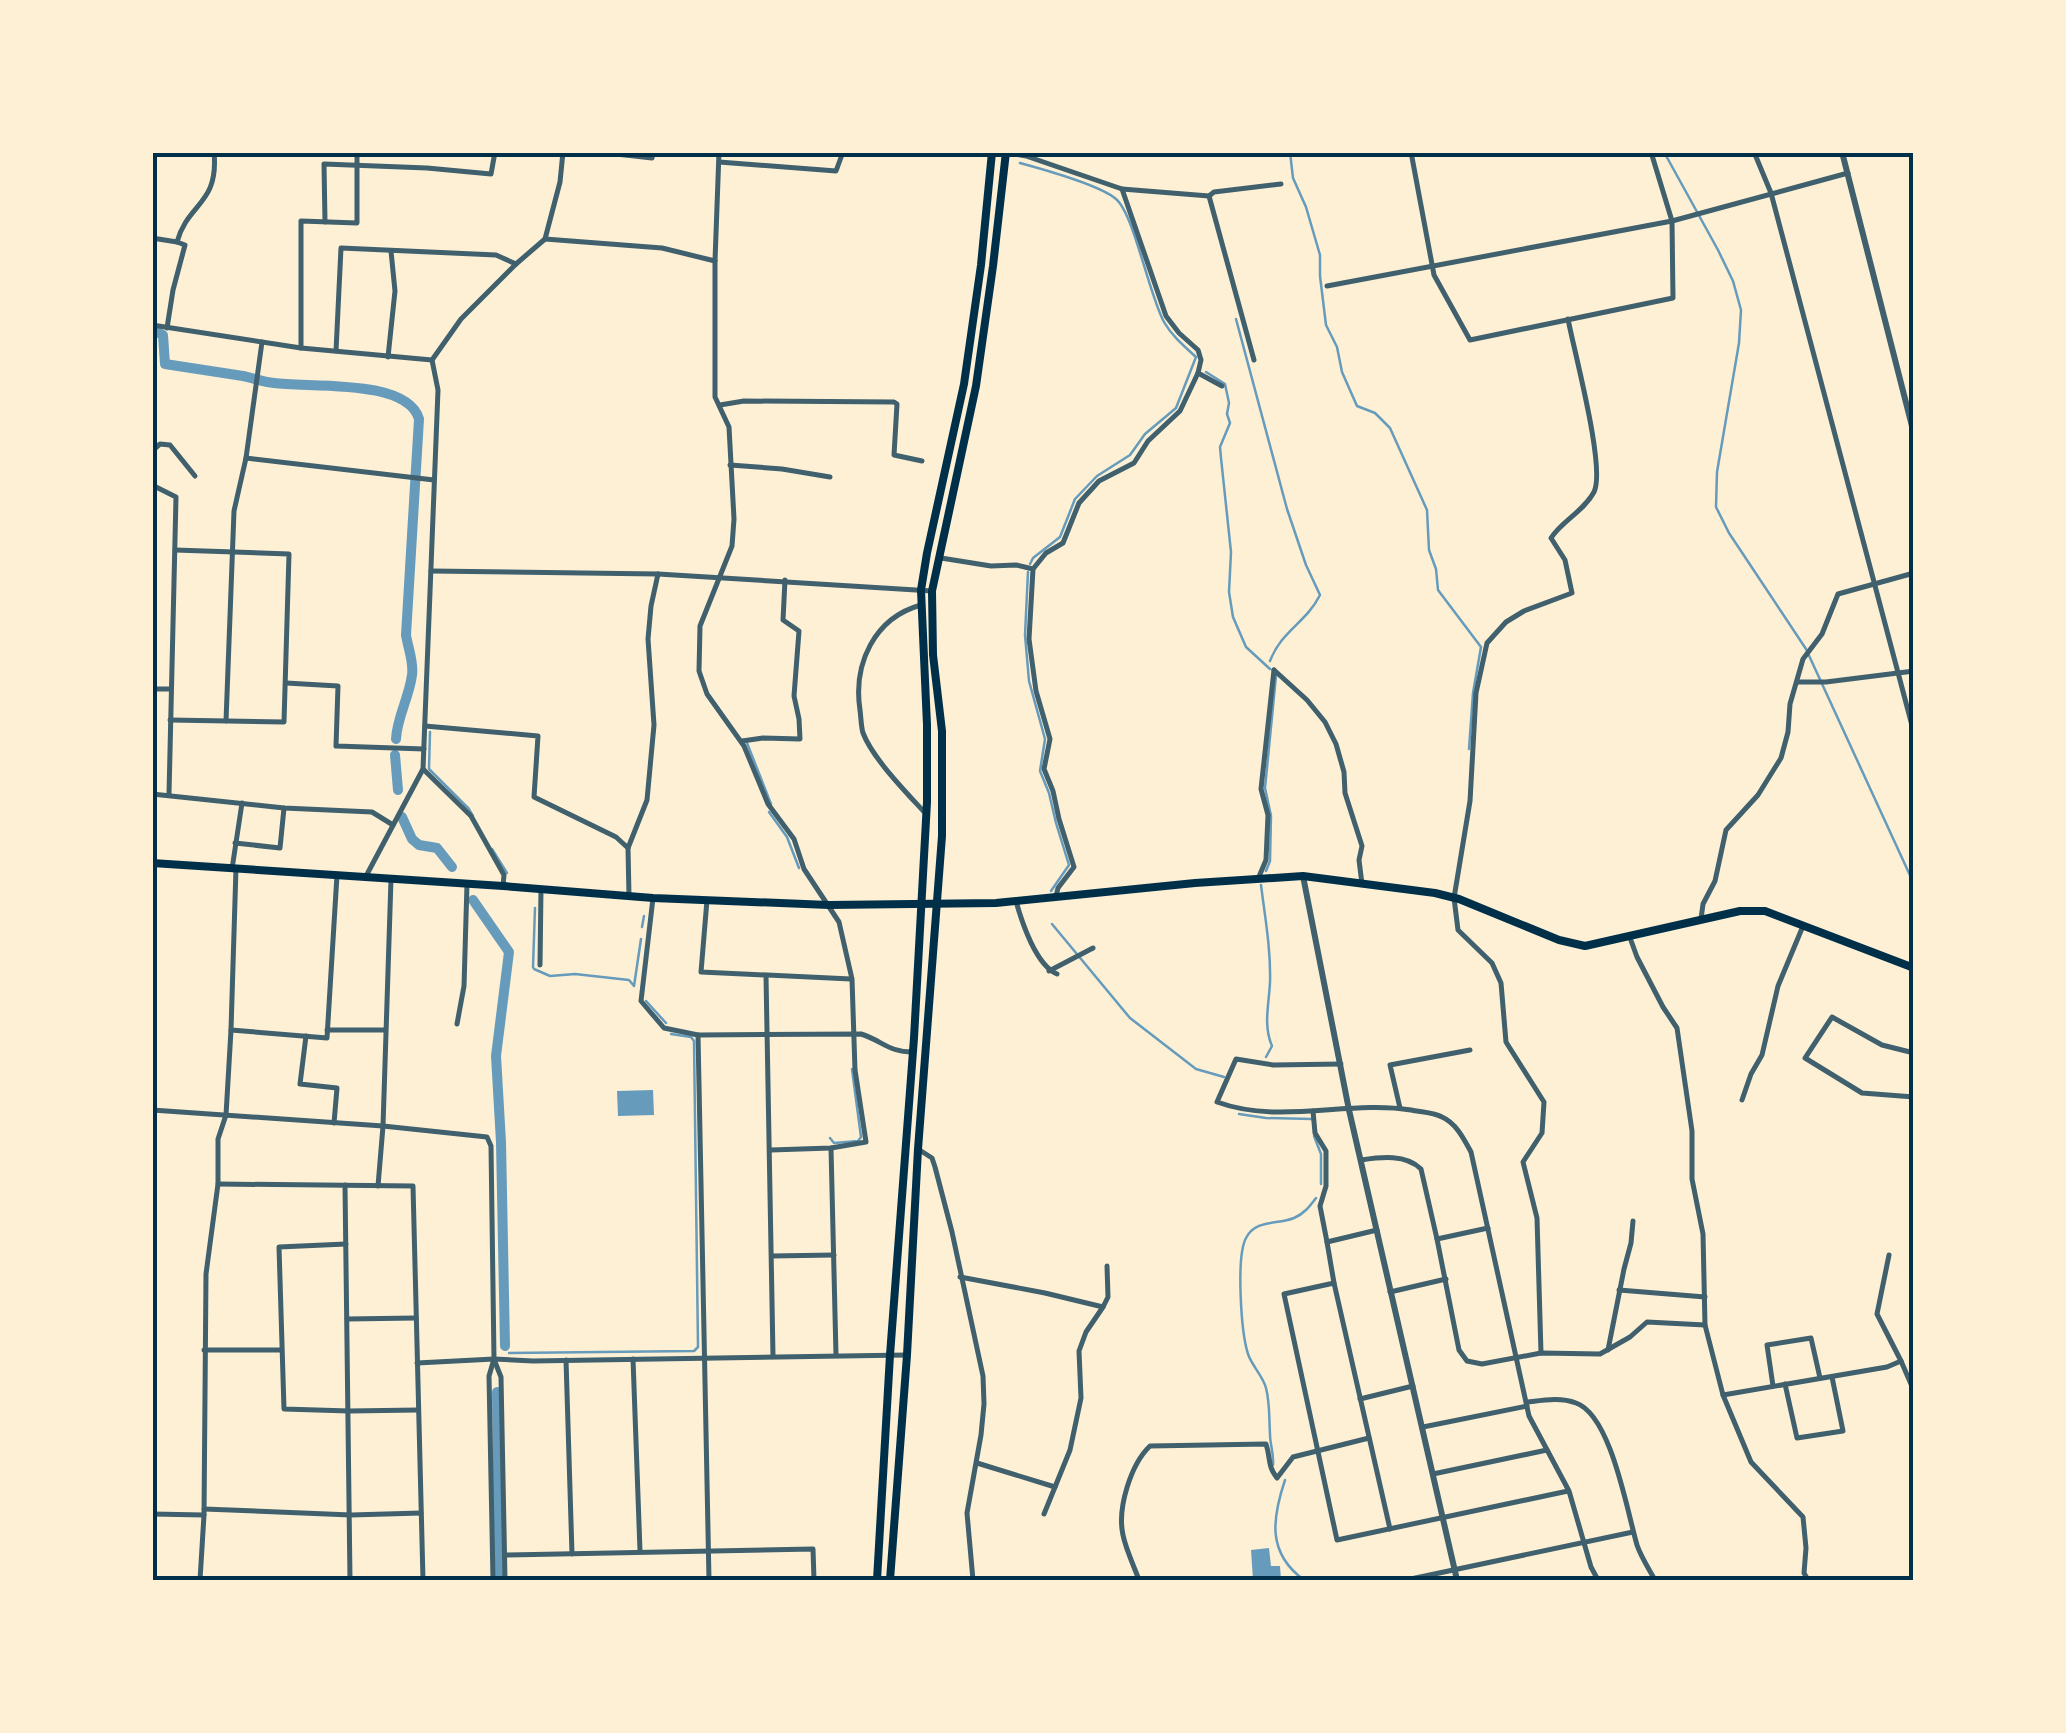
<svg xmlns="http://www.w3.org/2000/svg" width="2066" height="1733" viewBox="0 0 2066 1733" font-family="Montserrat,sans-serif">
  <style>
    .water { fill: #669bbc }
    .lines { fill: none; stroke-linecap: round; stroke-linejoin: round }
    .stream { stroke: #669bbc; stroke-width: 2.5 }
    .canal { stroke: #669bbc; stroke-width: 10 }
    .minor { stroke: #3f606c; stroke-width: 5 }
    .tertiary { stroke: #3f606c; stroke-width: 6 }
    .secondary { stroke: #003049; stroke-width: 8 }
    .primary { stroke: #003049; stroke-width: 8 }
    .neatline { fill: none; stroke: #003049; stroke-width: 4 }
  </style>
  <rect width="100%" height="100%" fill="#fdf0d5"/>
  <g class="water">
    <polygon points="653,1090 654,1115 618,1116 617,1091"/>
    <polygon points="1269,1548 1271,1566 1280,1566 1281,1580 1253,1580 1251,1550"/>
  </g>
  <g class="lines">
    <g class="stream">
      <polyline points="1290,152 1293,178 1306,207 1320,255 1320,276 1326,325 1337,347 1342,372 1357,406 1375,413 1390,428 1427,510 1429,550 1436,569 1438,590 1481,647 1473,693 1469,749"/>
      <polyline points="1664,152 1718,250 1733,281 1741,310 1739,343 1717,472 1716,507 1729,533 1806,649 1914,884"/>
      <path d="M1020,163C1042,169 1100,185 1116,199C1134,214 1149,295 1164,322C1172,336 1184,346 1196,357L1176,408L1145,434L1130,455L1097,476L1075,499L1060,537L1033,558L1030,564"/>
      <path d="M1236,319L1287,509L1306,565L1320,595C1306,623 1282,630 1270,661"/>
      <polyline points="1206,372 1225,384 1229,403 1227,414 1230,423 1220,447 1221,458 1231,552 1229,592 1233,617 1246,647 1270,669"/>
      <polyline points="1028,572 1025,635 1029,681 1045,739 1040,771 1049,793 1056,823 1069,865 1051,891"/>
      <polyline points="430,732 429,769 469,809 473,816"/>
      <polyline points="747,743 771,804"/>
      <polyline points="769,812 787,837 799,868"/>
      <polyline points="492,849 507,873"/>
      <polyline points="1266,871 1270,861 1271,816 1265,788 1276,676"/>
      <path d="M1261,885C1265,917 1271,950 1270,982C1269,1005 1263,1025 1272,1046L1266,1057"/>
      <polyline points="535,908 533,967 534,969 550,976 575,974 629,980 634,986 641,939"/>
      <polyline points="1052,924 1130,1018 1196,1069 1224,1077"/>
      <polyline points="642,927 644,916"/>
      <polyline points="646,1001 666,1023"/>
      <polyline points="1239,1114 1266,1118 1312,1119"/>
      <polyline points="1314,1136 1321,1154 1321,1184"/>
      <polyline points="830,1138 834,1143 858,1141 861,1137 852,1069"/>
      <polyline points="509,1353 694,1351 698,1347 694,1041 691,1037 671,1034"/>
      <path d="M1273,1465C1274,1453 1270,1445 1270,1434C1269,1419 1270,1403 1266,1388C1263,1376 1252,1366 1248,1354C1241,1332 1236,1257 1246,1238C1256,1219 1277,1225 1294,1218C1304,1214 1310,1206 1316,1198"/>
      <path d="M1285,1480C1272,1519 1267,1553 1304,1580"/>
    </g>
    <g class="canal">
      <path d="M152,330L163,335L165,364C191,368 217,372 243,376C253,378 263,382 274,383C308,388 407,378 419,419L406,635C408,648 414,662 412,675C409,698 397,717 396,739"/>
      <polyline points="395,755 398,790"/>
      <polyline points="402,817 412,839 419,845 437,848 452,867"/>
      <polyline points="473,900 509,952 496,1056 501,1142 505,1346"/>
      <polyline points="497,1392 499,1580"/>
    </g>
    <g class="minor">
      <polyline points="563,152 560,182 545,239 662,248 715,261"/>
      <polyline points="598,152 652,158 653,152"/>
      <polyline points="719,152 715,261 715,397 729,427 734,519 732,546 700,626 699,671 707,694 744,746 768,804 794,839 804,869 839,922 852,979 855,1070 866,1142 831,1148 771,1150"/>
      <polyline points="1002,152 1026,156 1122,189 1209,196"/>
      <polyline points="1411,152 1434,275 1470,340 1673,298 1672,221 1651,152"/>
      <polyline points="1754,152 1771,193 1914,733"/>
      <polyline points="719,162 836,171 843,152"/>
      <polyline points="325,222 324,164 427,168 491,174 495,152"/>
      <polyline points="152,238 177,242"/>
      <polyline points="1327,286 1672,221 1848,173"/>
      <polyline points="152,325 301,348 432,360"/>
      <path d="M167,328L173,290L185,245L177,242C188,202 219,205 214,152"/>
      <polyline points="301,348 301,221 357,223 357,152"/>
      <polyline points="336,351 341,248 496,255 516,264"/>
      <polyline points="388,357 395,291 391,251"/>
      <polyline points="432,360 461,319 516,264 545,239"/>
      <polyline points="1254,360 1209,196 1214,192 1281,184"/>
      <polyline points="1198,373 1222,386"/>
      <polyline points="720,405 744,401 894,402 897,404 894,455 922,461"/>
      <polyline points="152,451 160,444 170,445 195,476"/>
      <polyline points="246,458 434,480"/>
      <polyline points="730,465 782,469 830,477"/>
      <polyline points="152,485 176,497 169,794"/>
      <polyline points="941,558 991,566 1016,565 1033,569 1029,639 1036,691 1050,739 1044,769 1053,791 1059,819 1074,867 1058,888 1056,896"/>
      <polyline points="1033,569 1046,553 1063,543 1079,503 1099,481 1134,463 1148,441 1180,411 1198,373 1201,360 1198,350 1179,333 1166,316 1122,189"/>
      <polyline points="431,571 658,574 932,591"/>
      <path d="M921,605C874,618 853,664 860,710C861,717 861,726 863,733C873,759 907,793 926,814"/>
      <polyline points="1274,670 1307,700 1325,722 1336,744 1344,772 1345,793 1362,846 1359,860 1362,884"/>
      <polyline points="1797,682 1826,682 1914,671"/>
      <polyline points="286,683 338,686 336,746 424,749"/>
      <polyline points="152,689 169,689"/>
      <polyline points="170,720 284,722 289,554 175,550"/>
      <polyline points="226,721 234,511 246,458 262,342"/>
      <polyline points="425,726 538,736 534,797 616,837 628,848"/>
      <polyline points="742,741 763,738 800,739 799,719 794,696 799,631 783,620 785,580"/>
      <polyline points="423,769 471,816 504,875 503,886"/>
      <polyline points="152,794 284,808 372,812 393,825"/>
      <polyline points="235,843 280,848 284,808"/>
      <polyline points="232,869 242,803"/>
      <polyline points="365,878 423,769 438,390 432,360"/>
      <polyline points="1258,879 1266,860 1268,815 1261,789 1274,670"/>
      <polyline points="629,896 628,848 647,800 654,725 648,639 651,606 658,574"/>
      <path d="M653,898L641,1001L664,1028L698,1035L861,1034C883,1041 888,1052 913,1052"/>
      <polyline points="707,900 701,972 851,979"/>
      <path d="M1016,901C1022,923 1036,965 1057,974"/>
      <polyline points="1701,919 1703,904 1715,881 1726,830 1758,795 1781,758 1788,732 1790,704 1803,659 1822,634 1838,594 1914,573"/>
      <polyline points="1629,935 1637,957 1663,1007 1677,1028 1692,1131 1692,1179 1703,1234 1705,1325 1723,1395 1751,1462 1803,1517 1806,1548 1804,1573 1808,1580"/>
      <polyline points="540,965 541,889"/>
      <polyline points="1049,971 1093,948"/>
      <polyline points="766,976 773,1356"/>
      <polyline points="457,1024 464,986 467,884"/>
      <polyline points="231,1030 327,1038 337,875"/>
      <polyline points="327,1030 384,1030"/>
      <polyline points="698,1035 709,1580"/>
      <polyline points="306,1036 300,1084 337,1088 334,1123"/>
      <polyline points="1914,1053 1882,1045 1832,1017 1805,1058 1862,1093 1914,1097"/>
      <path d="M1341,1064L1273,1065L1236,1059L1217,1102C1280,1125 1347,1100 1411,1110C1421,1112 1433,1112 1442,1117C1456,1123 1464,1139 1471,1152L1529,1416L1569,1491L1591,1567L1598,1580"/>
      <polyline points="1742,1100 1751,1074 1762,1055 1778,986 1803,926"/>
      <polyline points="1400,1108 1390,1065 1470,1050"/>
      <polyline points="152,1110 383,1126 487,1137 491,1146 494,1359 489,1376 493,1580"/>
      <polyline points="1313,1111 1315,1133 1326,1151 1326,1186 1320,1206 1327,1242"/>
      <polyline points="831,1148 836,1355"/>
      <polyline points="918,1149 932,1158 935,1167 952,1232 983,1376 984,1404 981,1435 967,1513 973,1580"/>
      <path d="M1361,1160C1381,1157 1406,1154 1421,1169L1437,1239L1459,1350L1467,1361L1482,1364L1541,1353L1600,1354L1630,1337L1647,1322L1705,1325"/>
      <polyline points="218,1184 413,1186 423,1580"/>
      <polyline points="345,1185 350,1580"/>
      <polyline points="378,1186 383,1126 391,879"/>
      <polyline points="1377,1230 1327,1242 1334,1283 1284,1294 1337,1540 1568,1491"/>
      <polyline points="1437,1239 1488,1228"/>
      <polyline points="346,1244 279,1247 284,1409 349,1411 418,1410"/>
      <polyline points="1889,1255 1877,1314 1901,1361"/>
      <polyline points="772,1256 834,1255"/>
      <polyline points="960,1277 1045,1293 1103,1307 1086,1332 1079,1351 1081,1398 1070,1450 1055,1487 977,1463"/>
      <polyline points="1334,1283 1390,1529"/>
      <polyline points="1619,1290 1705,1297"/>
      <polyline points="1390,1292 1446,1279"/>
      <polyline points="1103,1307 1108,1297 1107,1266"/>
      <polyline points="347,1319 416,1318"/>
      <polyline points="204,1350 281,1350"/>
      <polyline points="1608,1350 1624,1269 1631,1243 1633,1221"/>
      <path d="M1541,1353L1537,1218L1523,1162L1542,1133L1544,1102L1506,1042L1501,983L1492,963L1458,930L1454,898L1470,801L1476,693L1487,643L1506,622L1524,611L1572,593L1565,560L1551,538C1562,521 1584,511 1594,492C1606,468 1574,351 1568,319"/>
      <polyline points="633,1359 640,1551"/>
      <polyline points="566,1360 572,1554"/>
      <polyline points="495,1362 501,1377 505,1580"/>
      <polyline points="417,1363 494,1359 533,1361 907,1355"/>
      <polyline points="1785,1384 1797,1438 1843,1431 1832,1377"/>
      <polyline points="1773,1386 1767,1345 1811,1338 1820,1378"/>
      <polyline points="1723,1395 1887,1367 1901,1361 1914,1391"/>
      <polyline points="1360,1399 1413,1386"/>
      <path d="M1528,1402C1544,1400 1561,1397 1576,1403C1611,1415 1627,1511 1637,1545C1641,1557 1649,1569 1655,1580"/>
      <polyline points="1423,1427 1527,1406"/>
      <polyline points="1433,1474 1547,1450"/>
      <polyline points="204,1509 351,1515 421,1513"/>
      <polyline points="152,1514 204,1515"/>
      <polyline points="1044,1514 1055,1487"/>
      <polyline points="505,1555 813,1549 814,1580"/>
      <polyline points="200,1580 204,1515 206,1274 218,1184 218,1139 226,1115 231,1030 236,868"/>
      <path d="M1139,1580C1134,1566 1126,1550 1123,1535C1117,1508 1131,1464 1150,1446L1266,1444C1271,1459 1267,1465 1277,1478L1293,1457L1369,1438"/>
      <polyline points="1406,1580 1633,1532"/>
    </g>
    <g class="tertiary">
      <polyline points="1842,152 1914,434"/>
      <polyline points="1303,876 1349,1110 1457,1580"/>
    </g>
    <polyline class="secondary" points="152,863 503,886 653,898 829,905 996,903 1195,883 1303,876 1435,893 1459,899 1559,940 1585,946 1740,911 1765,911 1914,968"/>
    <g class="primary">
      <polyline points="877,1580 890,1355 914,1038 927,802 927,725 921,590 927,553 964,384 981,265 992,152"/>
      <polyline points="890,1580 907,1355 918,1149 942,836 942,731 933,655 932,591 976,386 993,266 1006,152"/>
    </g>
  </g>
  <rect width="2066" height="1733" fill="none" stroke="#fdf0d5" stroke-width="310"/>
  <rect x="155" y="155" width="1756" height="1423" class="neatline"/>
</svg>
